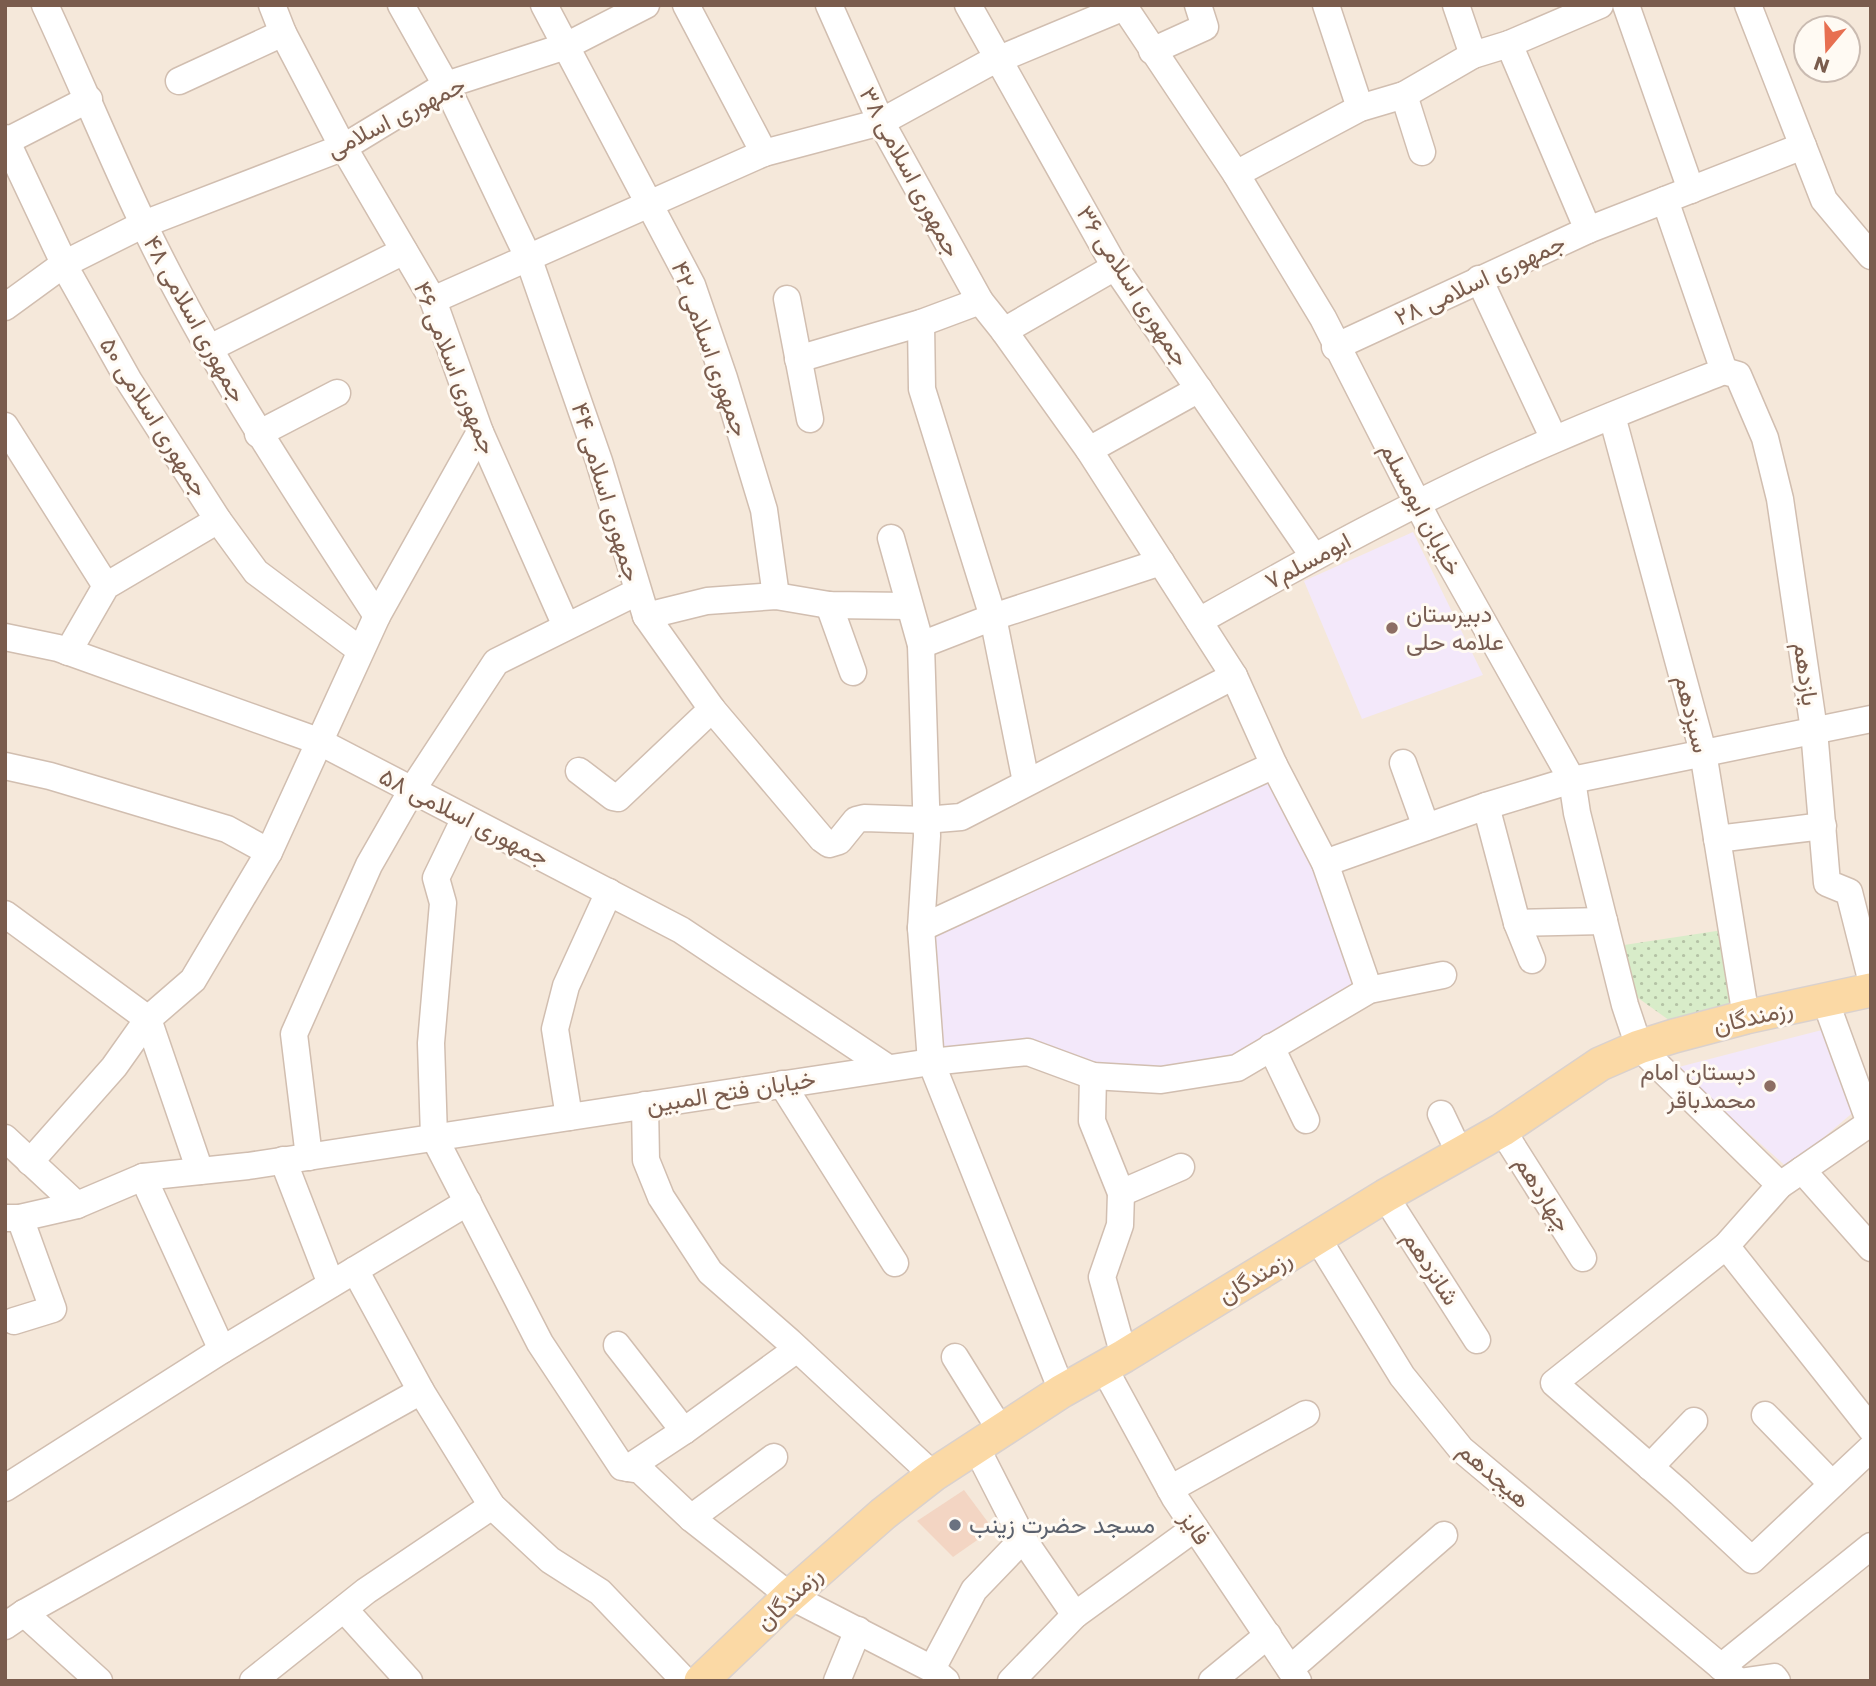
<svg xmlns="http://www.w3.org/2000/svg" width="1876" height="1686" viewBox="0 0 1876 1686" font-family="Poppins,Vazirmatn,sans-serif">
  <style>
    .residential { fill: #f5e8da; fill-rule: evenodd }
    .education { fill: #f3e8fa }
    .park { fill: url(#park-dots) }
    .building { fill: #f3d5c3 }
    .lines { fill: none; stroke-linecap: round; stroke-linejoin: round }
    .minor-casing { stroke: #d1beb0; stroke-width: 29 }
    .major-casing { stroke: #dad1cd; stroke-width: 36 }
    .minor { stroke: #fff; stroke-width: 26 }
    .major { stroke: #fbd9a5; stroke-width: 33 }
    .education-dot { fill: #8d6e63; stroke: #fffaf3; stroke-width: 2.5 }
    .worship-dot { fill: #6b7280; stroke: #fffaf3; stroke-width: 2.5 }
    .labels { text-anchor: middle; stroke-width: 6; stroke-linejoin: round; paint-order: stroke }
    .street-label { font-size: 24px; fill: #7a5c4d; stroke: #fffaf3 }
    .education-label { font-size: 24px; fill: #785e54; stroke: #fffaf3; text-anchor: start }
    .worship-label { font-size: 24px; fill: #5b616d; stroke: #fffaf3; text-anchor: start }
  </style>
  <defs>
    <pattern id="park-dots" width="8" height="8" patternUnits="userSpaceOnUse" patternTransform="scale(1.75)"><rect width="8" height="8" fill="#d8ecc9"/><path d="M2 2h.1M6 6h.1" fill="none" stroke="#b4c2a5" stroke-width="1.8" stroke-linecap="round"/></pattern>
  </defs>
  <rect width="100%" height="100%" fill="#fdf6ec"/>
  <path class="residential" d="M5,5H1871V1681H5ZM1806,28H1848V70H1806Z"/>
  <g class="education">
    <polygon points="1413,532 1483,675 1362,719 1304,581"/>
    <polygon points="1279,775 1369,990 1237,1068 1093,1076 1025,1039 931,1062 921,928"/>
    <polygon points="1822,1030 1857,1109 1788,1168 1675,1068"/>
  </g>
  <polygon class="park" points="1723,930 1730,1005 1673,1023 1634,995 1624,945"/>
  <polygon class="building" points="964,1490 993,1529 953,1557 917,1521"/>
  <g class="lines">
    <g class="minor-casing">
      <g id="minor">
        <path d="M45,5C79,78 109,152 143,223C209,361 294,488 377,616"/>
        <polyline points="272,5 283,33 337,136 433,300 480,432 566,626"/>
        <polyline points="401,5 446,85 528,257 599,461 646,616 712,709 822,839 829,844 839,841 856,820 864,818 925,820 961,817 1234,676"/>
        <polyline points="544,5 692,285 724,378 764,510 776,596"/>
        <polyline points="686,5 764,153"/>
        <polyline points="829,5 881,122 980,301 1004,331 1089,450 1234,676 1274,765 1325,863 1369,990"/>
        <polyline points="968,5 1115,267 1314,557"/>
        <polyline points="1123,5 1236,174 1323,318 1429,526 1572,780 1577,813 1625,1005 1639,1047 1780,1185"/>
        <polyline points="1326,5 1360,108"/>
        <polyline points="1626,5 1691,190"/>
        <polyline points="1748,5 1824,200 1871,256"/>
        <polyline points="1509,44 1600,5"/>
        <polyline points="1152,51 1205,27 1198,5"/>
        <polyline points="179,81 283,33"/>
        <polyline points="1404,95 1422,152"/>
        <polyline points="5,138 70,276 129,381 218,520 256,572 360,650"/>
        <polyline points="5,142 89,99"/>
        <polyline points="1236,174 1360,108 1404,95 1473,55"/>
        <polyline points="1588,230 1803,146"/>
        <polyline points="1479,279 1554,439"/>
        <polyline points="787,299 810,419"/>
        <polyline points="433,300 764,153 881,122 985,65 1124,7"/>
        <polyline points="5,307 64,264 144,224 344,147 446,85 566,46 646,5"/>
        <polyline points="921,323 922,389 993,617 1026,782"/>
        <polyline points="1004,331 1115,267"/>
        <polyline points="1335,347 1588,230 1509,44 1473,55 1456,5"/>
        <polyline points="210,348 404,251"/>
        <polyline points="798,359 921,323 980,301"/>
        <polyline points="1724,371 1738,375 1765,438 1780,499 1814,730 1827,883 1849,892 1871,979"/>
        <polyline points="1612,416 1703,752 1746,1017"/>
        <polyline points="5,426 106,586"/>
        <polyline points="258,434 337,393"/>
        <polyline points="1089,450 1199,389"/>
        <polyline points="891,538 921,645 927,836 921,928 931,1062 1062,1391"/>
        <polyline points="829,605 853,672"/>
        <polyline points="646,616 707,601 776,596 829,605 909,606"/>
        <path d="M1199,621C1315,556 1433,491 1556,439C1611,415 1668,393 1724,371L1665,200"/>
        <polyline points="5,637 58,648 318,741 681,930 888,1068"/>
        <polyline points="921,645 993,617 1161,562"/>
        <polyline points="68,652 106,586 218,520"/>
        <polyline points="1403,763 1426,827"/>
        <polyline points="5,766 50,776 227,829 269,852"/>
        <polyline points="579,771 613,797 618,798 712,709"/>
        <polyline points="1486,806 1517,923 1532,960"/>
        <polyline points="465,818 436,878 443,903 431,1043 434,1137 540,1343 622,1467 640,1470 691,1518 790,1596 932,1669 946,1681"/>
        <polyline points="1717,839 1823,826"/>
        <polyline points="1325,863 1486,806 1572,780 1871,719"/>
        <polyline points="5,914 148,1019 200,1171"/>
        <polyline points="1517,923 1604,921"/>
        <polyline points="921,928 1274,765"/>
        <polyline points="1271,1047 1306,1120"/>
        <polyline points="1093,1076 1092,1121 1121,1193 1120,1225 1102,1277 1124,1356"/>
        <polyline points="782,1084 895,1263"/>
        <polyline points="645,1105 646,1160 661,1197 710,1272 790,1342 933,1475"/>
        <polyline points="1441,1114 1460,1154"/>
        <polyline points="569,1117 555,1029 566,986 609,892"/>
        <polyline points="1502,1130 1583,1258"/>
        <polyline points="5,1138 77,1205"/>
        <polyline points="309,1157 294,1034 369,865 412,790 496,662 637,592"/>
        <polyline points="283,1160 331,1284"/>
        <polyline points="30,1162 114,1067 148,1019 193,980 269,852 377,616 480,432"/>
        <polyline points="1802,1170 1870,1123 1825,1000"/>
        <polyline points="143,1177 222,1350"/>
        <polyline points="1121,1193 1181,1167"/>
        <polyline points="1385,1196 1477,1340"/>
        <polyline points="5,1218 20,1218 77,1205 143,1177 248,1166 931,1062 1028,1052 1093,1076 1161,1080 1237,1068 1369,990 1443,975"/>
        <polyline points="1318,1239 1402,1376 1461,1449 1738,1681"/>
        <polyline points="1726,1246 1871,1429"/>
        <polyline points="1871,1248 1802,1170 1780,1185 1726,1246 1554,1383 1680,1493 1752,1560 1871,1448"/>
        <polyline points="355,1270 421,1391 492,1506 550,1560 600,1592 685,1681"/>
        <polyline points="14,1321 53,1309 20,1218"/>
        <polyline points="617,1345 684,1431"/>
        <polyline points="955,1357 1001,1431"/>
        <polyline points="1104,1368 1175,1498 1298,1681"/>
        <polyline points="1765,1415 1832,1484"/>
        <polyline points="976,1447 1023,1539 1075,1615"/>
        <polyline points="1650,1467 1694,1421"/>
        <polyline points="628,1468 684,1431 797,1349"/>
        <polyline points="5,1488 222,1350 468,1202"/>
        <polyline points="1170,1489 1306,1414"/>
        <polyline points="691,1518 774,1457"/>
        <polyline points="344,1609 409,1681"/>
        <polyline points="24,1613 99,1681"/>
        <polyline points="5,1626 24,1613 421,1391"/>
        <polyline points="1721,1667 1871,1546"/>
        <polyline points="932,1669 974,1590 1023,1539"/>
        <polyline points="1290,1669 1444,1535"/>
        <polyline points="253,1681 366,1591 492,1506"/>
        <polyline points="837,1681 858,1630"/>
        <polyline points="1011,1681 1075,1615 1195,1528"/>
        <polyline points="1212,1681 1268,1635"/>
        <polyline points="1746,1681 1774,1677 1777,1681"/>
      </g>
    </g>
    <g class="major-casing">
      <polyline id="major" points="701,1681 790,1596 883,1514 933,1475 1062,1391 1124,1356 1385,1196 1502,1130 1600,1064 1639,1047 1674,1036 1746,1017 1871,990"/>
    </g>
    <use href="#minor" class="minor"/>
    <use href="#major" class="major"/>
  </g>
  <g class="education-dot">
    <circle cx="1392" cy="628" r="7"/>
    <circle cx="1770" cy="1086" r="7"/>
  </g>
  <circle class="worship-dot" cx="955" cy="1525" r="7"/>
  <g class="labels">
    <g class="street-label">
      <text transform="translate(396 117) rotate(-27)" y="8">جمهوری اسلامی</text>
      <text transform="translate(910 172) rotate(62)" y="8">جمهوری اسلامی ۳۸</text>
      <text transform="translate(1480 280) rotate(-25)" y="8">جمهوری اسلامی ۲۸</text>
      <text transform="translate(1133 286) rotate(57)" y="8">جمهوری اسلامی ۳۶</text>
      <text transform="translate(195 319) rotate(61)" y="8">جمهوری اسلامی ۴۸</text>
      <text transform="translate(710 349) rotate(70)" y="8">جمهوری اسلامی ۴۲</text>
      <text transform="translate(455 368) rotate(68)" y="8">جمهوری اسلامی ۴۶</text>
      <text transform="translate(154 417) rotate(58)" y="8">جمهوری اسلامی ۵۰</text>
      <text transform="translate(606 492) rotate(73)" y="8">جمهوری اسلامی ۴۴</text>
      <text transform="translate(1421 509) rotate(62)" y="8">خیابان ابومسلم</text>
      <text transform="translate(1308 561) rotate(-28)" y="8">ابومسلم۷</text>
      <text transform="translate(1806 674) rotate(82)" y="8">یازدهم</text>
      <text transform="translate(1692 714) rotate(76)" y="8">سیزدهم</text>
      <text transform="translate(464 817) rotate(27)" y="8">جمهوری اسلامی ۵۸</text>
      <text transform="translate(1753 1017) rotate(-13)" y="8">رزمندگان</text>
      <text transform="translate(731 1092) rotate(-9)" y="8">خیابان فتح المبین</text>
      <text transform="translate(1543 1194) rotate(58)" y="8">چهاردهم</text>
      <text transform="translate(1431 1268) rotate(57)" y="8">شانزدهم</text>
      <text transform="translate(1255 1277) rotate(-31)" y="8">رزمندگان</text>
      <text transform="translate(1494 1475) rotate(41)" y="8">هیجدهم</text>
      <text transform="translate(1195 1528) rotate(56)" y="8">فایز</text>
      <text transform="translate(789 1598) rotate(-43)" y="8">رزمندگان</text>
    </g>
    <g class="education-label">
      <text x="1406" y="622">دبیرستان<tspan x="1406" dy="28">علامه حلی</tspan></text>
      <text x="1756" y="1080" text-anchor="end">دبستان امام<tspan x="1756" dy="28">محمدباقر</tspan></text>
    </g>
    <g class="worship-label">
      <text x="969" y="1533">مسجد حضرت زینب</text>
    </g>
  </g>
  <rect width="1876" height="1686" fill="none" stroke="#7a5c4d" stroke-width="14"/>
  <g transform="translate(1827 49) rotate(199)"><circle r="33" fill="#fffaf3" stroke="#cabbb1" stroke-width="2"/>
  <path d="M0-5L12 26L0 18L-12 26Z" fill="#e76f51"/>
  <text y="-10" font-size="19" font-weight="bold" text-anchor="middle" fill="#7a5c4d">N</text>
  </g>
</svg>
